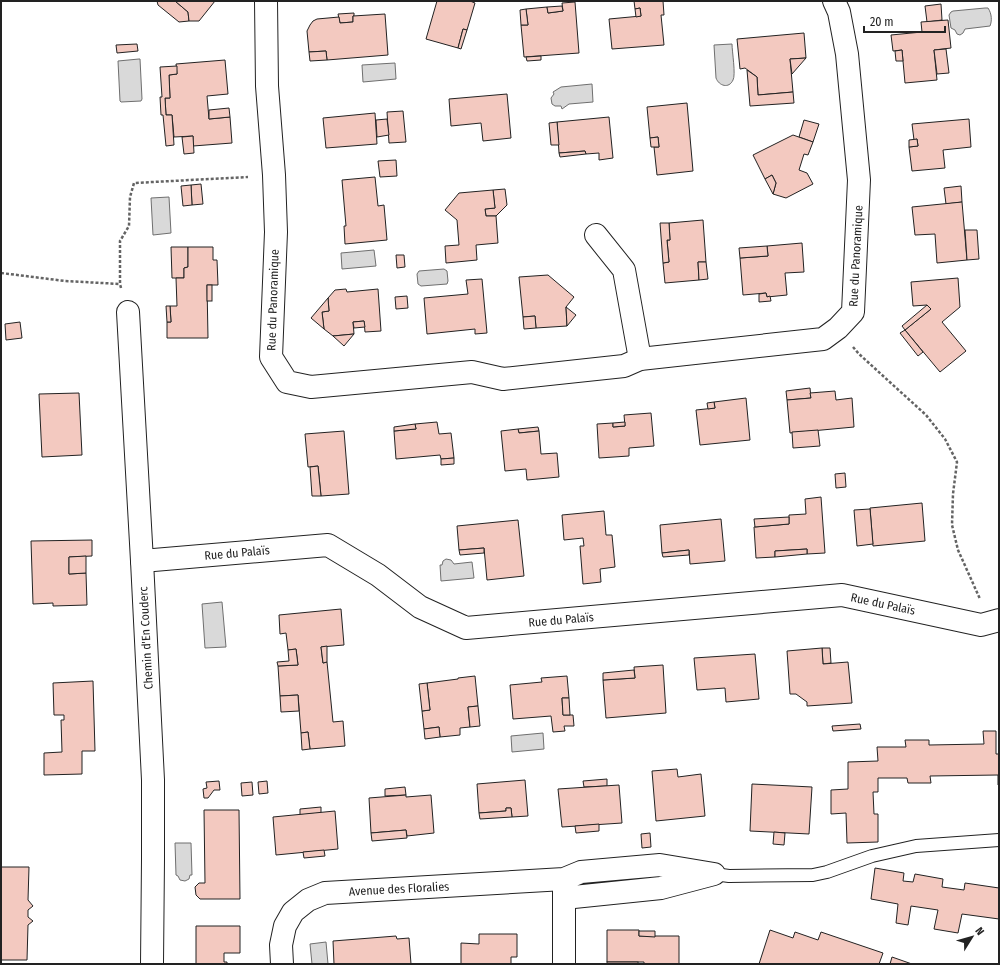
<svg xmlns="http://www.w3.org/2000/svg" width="1000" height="965" viewBox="0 0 1000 965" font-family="'Fira Sans Condensed',sans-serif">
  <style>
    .water { fill: #d9d9d9; stroke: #6f6f6f }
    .building { fill: #f3c9c0; stroke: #222 }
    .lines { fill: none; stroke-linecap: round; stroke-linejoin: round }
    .service-casing { stroke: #222; stroke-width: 14 }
    .minor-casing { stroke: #222; stroke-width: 24 }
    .path { stroke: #646464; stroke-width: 2.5; stroke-dasharray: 3 2; stroke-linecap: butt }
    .service { stroke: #fff; stroke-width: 12 }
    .minor { stroke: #fff; stroke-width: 22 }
    .labels { text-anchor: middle; stroke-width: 3; stroke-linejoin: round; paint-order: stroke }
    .street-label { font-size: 12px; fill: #222; stroke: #fff }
  </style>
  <rect width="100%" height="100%" fill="#fff"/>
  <g class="water">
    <path d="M985,8H988C992,14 992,21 990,26L965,29L963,33L960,35L957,34L955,30L951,28L949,15L951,12L953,11Z"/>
    <path d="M732,44C732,51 736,75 733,80C729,89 719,86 716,78L714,45Z"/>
    <polygon points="139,59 140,59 142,99 141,101 121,102 120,101 118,61"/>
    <polygon points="395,63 396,79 363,82 362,65"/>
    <polygon points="592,84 593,102 569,104 562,109 561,106 555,106 552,104 551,98 554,94 553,92 561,87"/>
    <polygon points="169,197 171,233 153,235 151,198"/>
    <polygon points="374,250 376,266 342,269 341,253"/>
    <polygon points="444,269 447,271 448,281 447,284 421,286 418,284 417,274 419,271"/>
    <polygon points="446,559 451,560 454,564 472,562 474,578 441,581 440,565 442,565 443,561"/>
    <polygon points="222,602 226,647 205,648 202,604"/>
    <polygon points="543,733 544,749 512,752 511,736"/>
    <polygon points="175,843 191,843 192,875 190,875 189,879 185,881 180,880 178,876 176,875"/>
    <polygon points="326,942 328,964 312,964 310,944"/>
  </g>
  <g class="building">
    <polygon points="157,1 175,1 188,12 189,21 179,22 158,5"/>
    <polygon points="175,1 215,1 199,21 189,21 188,12"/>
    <polygon points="437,1 470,1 475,3 467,30 463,29 458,48 426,39"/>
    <polygon points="634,1 663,1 664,15 661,15 664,45 612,49 609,19 641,16 640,8 635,9"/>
    <polygon points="575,2 579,53 524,57 521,25 528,25 526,9 547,7 548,13 563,11 562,3"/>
    <polygon points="941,4 942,20 927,22 925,6"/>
    <polygon points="562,6 563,11 548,13 547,7"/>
    <polygon points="640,8 641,16 636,17 635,9"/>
    <polygon points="526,9 528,25 521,25 520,10"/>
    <polygon points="354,13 354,16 353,16 353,22 340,23 338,14"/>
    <polygon points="385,14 388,55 327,60 326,51 309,52 307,31 310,25 313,21 317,19 339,17 340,23 353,22 353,16"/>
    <polygon points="948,20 951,48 934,50 937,80 905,83 902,50 893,51 891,35 922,32 921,22"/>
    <polygon points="463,29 467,30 461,49 458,48"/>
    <polygon points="804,33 806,58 790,59 793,92 758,95 757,77 745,68 740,69 737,39"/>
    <polygon points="137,44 138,51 117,53 116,45"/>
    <polygon points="946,49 949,73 937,74 934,50"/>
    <polygon points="902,50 903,61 896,61 895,51"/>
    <polygon points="326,51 327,60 310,61 309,52"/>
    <polygon points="541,56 541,60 527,61 526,57"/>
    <polygon points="806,58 792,74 790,59"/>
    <polygon points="225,60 228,94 207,96 209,119 230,117 232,143 193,146 193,136 174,137 172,115 166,115 165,98 170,98 169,75 177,74 176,64"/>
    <polygon points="177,66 177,74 169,75 170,98 165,98 166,115 172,115 174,145 166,146 163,115 161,115 160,97 162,97 160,67"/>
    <polygon points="747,70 757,77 758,95 793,92 794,103 750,106"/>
    <polygon points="507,94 511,138 483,141 481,123 451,126 449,99"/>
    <polygon points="687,103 693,171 657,175 654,147 659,147 658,137 650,138 647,107"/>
    <polygon points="229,108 230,117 209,119 209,110"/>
    <polygon points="403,111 406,142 389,143 387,112"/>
    <polygon points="375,113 377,144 326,148 323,118"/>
    <polygon points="609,117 613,158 599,160 599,153 586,154 585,151 559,153 557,122"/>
    <polygon points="387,119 389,135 377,137 376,120"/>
    <polygon points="969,119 971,147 943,150 945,168 912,171 909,147 918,146 917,139 914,140 912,124"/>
    <polygon points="804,120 819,124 813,142 799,137"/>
    <polygon points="557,122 559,145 551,145 549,123"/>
    <polygon points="793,135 813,142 808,155 804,154 799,170 807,173 813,184 786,198 773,194 776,183 772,175 765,179 753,155"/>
    <polygon points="193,136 194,153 184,154 182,137"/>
    <polygon points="658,137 659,147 651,147 650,138"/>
    <polygon points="917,139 918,146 909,147 909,140"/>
    <polygon points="585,151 586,154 560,157 559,153"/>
    <polygon points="396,160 397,176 380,177 378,161"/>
    <polygon points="772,175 776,183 773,194 765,179"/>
    <polygon points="375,177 378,206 384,205 387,240 345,244 344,226 346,226 342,180"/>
    <polygon points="201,184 203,204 192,205 191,185"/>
    <polygon points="191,185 192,205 183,206 181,186"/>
    <polygon points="961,186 962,202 946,204 944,188"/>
    <polygon points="505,189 507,205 496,216 486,216 485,209 495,208 493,190"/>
    <polygon points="493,190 495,208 485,209 486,216 496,216 498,243 476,245 477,260 446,263 445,246 459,245 457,220 445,210 459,193"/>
    <polygon points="962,202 967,260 937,263 935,234 915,235 912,207"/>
    <polygon points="703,220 706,262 698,262 699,280 665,283 663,263 669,262 667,240 670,240 669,223"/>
    <polygon points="660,223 669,223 670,240 667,240 669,262 663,263"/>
    <polygon points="965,230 977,230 979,259 967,260"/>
    <polygon points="802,243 804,272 785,273 787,295 767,297 766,293 743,295 740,258 768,256 767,246"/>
    <polygon points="767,246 768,256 740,258 739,248"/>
    <polygon points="171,247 188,247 188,267 184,268 184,278 172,278"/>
    <polygon points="188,247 213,247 213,260 217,260 218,285 207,285 208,338 167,338 167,322 171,322 170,306 177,306 176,278 184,278 184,268 188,267"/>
    <polygon points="396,255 404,255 405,267 397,268"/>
    <polygon points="698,262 706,262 708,279 699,280"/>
    <polygon points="548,275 574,297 566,307 567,326 536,328 535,316 523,317 519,277"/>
    <polygon points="958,278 960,307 942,322 966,351 940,372 905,330 931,309 927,305 913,306 911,282"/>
    <polygon points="482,279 487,333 475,334 475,329 427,334 424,298 468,294 466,280"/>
    <rect x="207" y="285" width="5" height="16"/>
    <polygon points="346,289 347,292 378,289 381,331 365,332 364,321 353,322 354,334 333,336 324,329 322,312 329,311 328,298 335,290"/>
    <polygon points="766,293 767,297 770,296 771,301 759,302 759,294"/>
    <polygon points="407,296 408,308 396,309 395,297"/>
    <polygon points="328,298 329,311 322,312 324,329 311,318"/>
    <polygon points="927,305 931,309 905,330 902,326"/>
    <polygon points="166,306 170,306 171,322 167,322"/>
    <polygon points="566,307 576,315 567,326"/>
    <polygon points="535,316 536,328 524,329 523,317"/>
    <polygon points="364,321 365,327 354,328 353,322"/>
    <polygon points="20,322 22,338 6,340 5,324"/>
    <polygon points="905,330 923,352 918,356 900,333"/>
    <polygon points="354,334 344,346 333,336"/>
    <polygon points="810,388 811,398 787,400 786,391"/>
    <polygon points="835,391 836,400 852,398 854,427 790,433 787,400 811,398 810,393"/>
    <polygon points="79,393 82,455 42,457 39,394"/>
    <polygon points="746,398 750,440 700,445 696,410 715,408 714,402"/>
    <polygon points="714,402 715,408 708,409 707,403"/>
    <polygon points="651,413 654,446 629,448 629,456 599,458 597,424 613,423 613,427 625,426 624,415"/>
    <polygon points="437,422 439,434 451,433 454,458 441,459 440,455 396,459 394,431 416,429 415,424"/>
    <polygon points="625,422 625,426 613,427 613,423"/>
    <polygon points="415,424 416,429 394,431 394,427"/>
    <polygon points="538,427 539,431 519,433 518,429"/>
    <polygon points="518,429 519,433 539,431 541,454 557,453 559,477 527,480 526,469 505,471 501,431"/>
    <polygon points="818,430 820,446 793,448 792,432"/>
    <polygon points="344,431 349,494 321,496 318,466 308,467 305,434"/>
    <polygon points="454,458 454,464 441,465 441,459"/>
    <polygon points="318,466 321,496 312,496 310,467"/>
    <polygon points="845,473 846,487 836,488 835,474"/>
    <polygon points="821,497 825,553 807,554 807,549 775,551 775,557 756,558 754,527 789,524 789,515 806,514 805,499"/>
    <polygon points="922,503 925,541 873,546 870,508"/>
    <polygon points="870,509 873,544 857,546 854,510"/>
    <polygon points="604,511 606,535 612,535 615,567 600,569 601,582 583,584 580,546 584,546 583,538 564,540 562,515"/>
    <polygon points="789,517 789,524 755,527 754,519"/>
    <polygon points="721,519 725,561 690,564 689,550 662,553 660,525"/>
    <polygon points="518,520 524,576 487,580 484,548 459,550 457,526"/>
    <polygon points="92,540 92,556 69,557 69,574 86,573 87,605 53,606 53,603 33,604 31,541"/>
    <polygon points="484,548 484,553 460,555 459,550"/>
    <polygon points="807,549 807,554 775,557 775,551"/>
    <polygon points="689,550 689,555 663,557 662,553"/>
    <polygon points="86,556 86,573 69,574 69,557"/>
    <polygon points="341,609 344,645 321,647 323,663 327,662 333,722 343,721 345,746 310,749 308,732 301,733 298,695 280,696 278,666 298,665 296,649 288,650 286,633 280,634 279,615"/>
    <polygon points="327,646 327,662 323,663 321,647"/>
    <polygon points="822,648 830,648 831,663 823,664"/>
    <polygon points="822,648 823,664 848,662 852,703 807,706 807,702 796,694 790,694 787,651"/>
    <polygon points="296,649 298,665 278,666 277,662 289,661 288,650"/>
    <polygon points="755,654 759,699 726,702 725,688 697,690 694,658"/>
    <polygon points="663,665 666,713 606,718 603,680 635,678 634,667"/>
    <polygon points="634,670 635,678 603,680 603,673"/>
    <polygon points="475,676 478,706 468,707 470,727 460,728 460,735 440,737 439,727 424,729 422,711 430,710 427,683 458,679 458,678"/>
    <polygon points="567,676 569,698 562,698 563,715 573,715 574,726 564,726 565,731 553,732 551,716 513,719 510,685 542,682 541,678"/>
    <polygon points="93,681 95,751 82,751 82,774 44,775 44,753 62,752 61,720 64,720 64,715 54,715 53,683"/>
    <polygon points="427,683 430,710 422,711 419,684"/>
    <polygon points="298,695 299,711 281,712 280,696"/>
    <polygon points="562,698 569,698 570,715 563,715"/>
    <polygon points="478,706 480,726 470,727 468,707"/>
    <polygon points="860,724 861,729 833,731 832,726"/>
    <polygon points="439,727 440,737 425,739 424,729"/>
    <polygon points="983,731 996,731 996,754 999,754 999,785 998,785 998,775 930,776 931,783 908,783 907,778 878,778 878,792 873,792 874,814 878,814 878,842 847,843 846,813 831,814 831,790 848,789 848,762 878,761 877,747 906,747 905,740 929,740 929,745 984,744"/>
    <polygon points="308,732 310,749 302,750 301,733"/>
    <polygon points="677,769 678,777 701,774 705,816 656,821 652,771"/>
    <polygon points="607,779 607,786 584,787 583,781"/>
    <polygon points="525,780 528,816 512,817 511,808 506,808 506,811 479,813 477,784"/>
    <polygon points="219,781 220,790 214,790 208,798 204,798 203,789 207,788 206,782"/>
    <polygon points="267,781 268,793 259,794 258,782"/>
    <polygon points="252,782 253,795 242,796 241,783"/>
    <polygon points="752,784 812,787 809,834 750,831"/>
    <polygon points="619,785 622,823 562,827 558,789"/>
    <polygon points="405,787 406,795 385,796 385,789"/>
    <polygon points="406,795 406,797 431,795 434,833 407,836 406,830 371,833 369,798"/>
    <polygon points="321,807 321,813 300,815 300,809"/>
    <polygon points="506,808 511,808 512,817 480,819 479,813 506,811"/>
    <polygon points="204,810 239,810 240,899 200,899 196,895 195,887 199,883 205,883"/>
    <polygon points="335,811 338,849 276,855 273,817"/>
    <polygon points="599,824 599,831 576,833 575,826"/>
    <polygon points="406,830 407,838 372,841 371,833"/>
    <polygon points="774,832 785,833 784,845 773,844"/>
    <polygon points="650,833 651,847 642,848 641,834"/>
    <polygon points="324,850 325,856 304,858 303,852"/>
    <polygon points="1,867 29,867 28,900 33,906 28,910 28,917 33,921 28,925 27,960 1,960"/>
    <polygon points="875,868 904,873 903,881 913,882 915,874 943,879 942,887 964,890 965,883 999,888 999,919 962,914 958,933 934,929 938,910 911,906 908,925 896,923 898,904 871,899"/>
    <polygon points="196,926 240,926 240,953 224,953 224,962 227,962 227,964 196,964"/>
    <polygon points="607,930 639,930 639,936 679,936 679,964 644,964 644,962 607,962"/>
    <polygon points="770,930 793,938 795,932 818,940 821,932 883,953 879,964 759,964"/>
    <polygon points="639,931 655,931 655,937 639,936"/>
    <polygon points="479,934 517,934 517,957 511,957 511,964 461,964 461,943 479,944"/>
    <polygon points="396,936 397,939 409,938 411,964 334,964 333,941"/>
    <polygon points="892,957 912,964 890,964"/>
    <rect x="607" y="962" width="31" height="2"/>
  </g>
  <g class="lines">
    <g class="service-casing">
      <polyline id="service" points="714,874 729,876 813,875 827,872 872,856 916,846 999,840"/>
    </g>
    <g class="minor-casing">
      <g id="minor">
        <polyline points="266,1 267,86 274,175 276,232 271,357 287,382 311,387 472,372 503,379 624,366 640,359 823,339 838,328 853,312 859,180 847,54 839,12 834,1"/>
        <polyline points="596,235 624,270 640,359"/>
        <polyline points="128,312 142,561 153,780 153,859 152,964"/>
        <polyline points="142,561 328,545 378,575 420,607 466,628 842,595 981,625 999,620"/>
        <polyline points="282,964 281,945 285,926 293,912 308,900 325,893 564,879 581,872 660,865 714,874 661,888 564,898"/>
        <polyline points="564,964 564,884"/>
      </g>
    </g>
    <g class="path">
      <polyline points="1,273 65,281 120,284"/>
      <polyline points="121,288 120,284 120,241 129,226 130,197 134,183 248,177"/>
      <polyline points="853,347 859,354 926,415 945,439 957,462 953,494 952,525 958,550 980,599"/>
    </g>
    <use href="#service" class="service"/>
    <use href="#minor" class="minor"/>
  </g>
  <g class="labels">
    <g class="street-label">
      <text transform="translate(856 256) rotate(-87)" y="4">Rue du Panoramique</text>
      <text transform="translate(273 300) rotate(-88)" y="4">Rue du Panoramique</text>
      <text transform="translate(237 553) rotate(-5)" y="4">Rue du Palaïs</text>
      <text transform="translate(883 604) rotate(12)" y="4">Rue du Palaïs</text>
      <text transform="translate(561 620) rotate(-5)" y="4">Rue du Palaïs</text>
      <text transform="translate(146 638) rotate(-93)" y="4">Chemin d'En Couderc</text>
      <text transform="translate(399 889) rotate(-3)" y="4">Avenue des Floralies</text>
    </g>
  </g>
  <rect width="1000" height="965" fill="none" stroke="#222222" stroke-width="4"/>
  <g transform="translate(972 937) rotate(53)" stroke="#ffffff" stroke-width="3" paint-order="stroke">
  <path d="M0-3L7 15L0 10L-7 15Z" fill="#222222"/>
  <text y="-6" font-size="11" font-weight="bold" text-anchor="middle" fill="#222222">N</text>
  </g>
  <path d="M864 26v6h81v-6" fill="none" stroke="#222222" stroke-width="2"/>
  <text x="870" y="26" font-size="12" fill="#222222" stroke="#ffffff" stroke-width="3" paint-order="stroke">20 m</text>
</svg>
